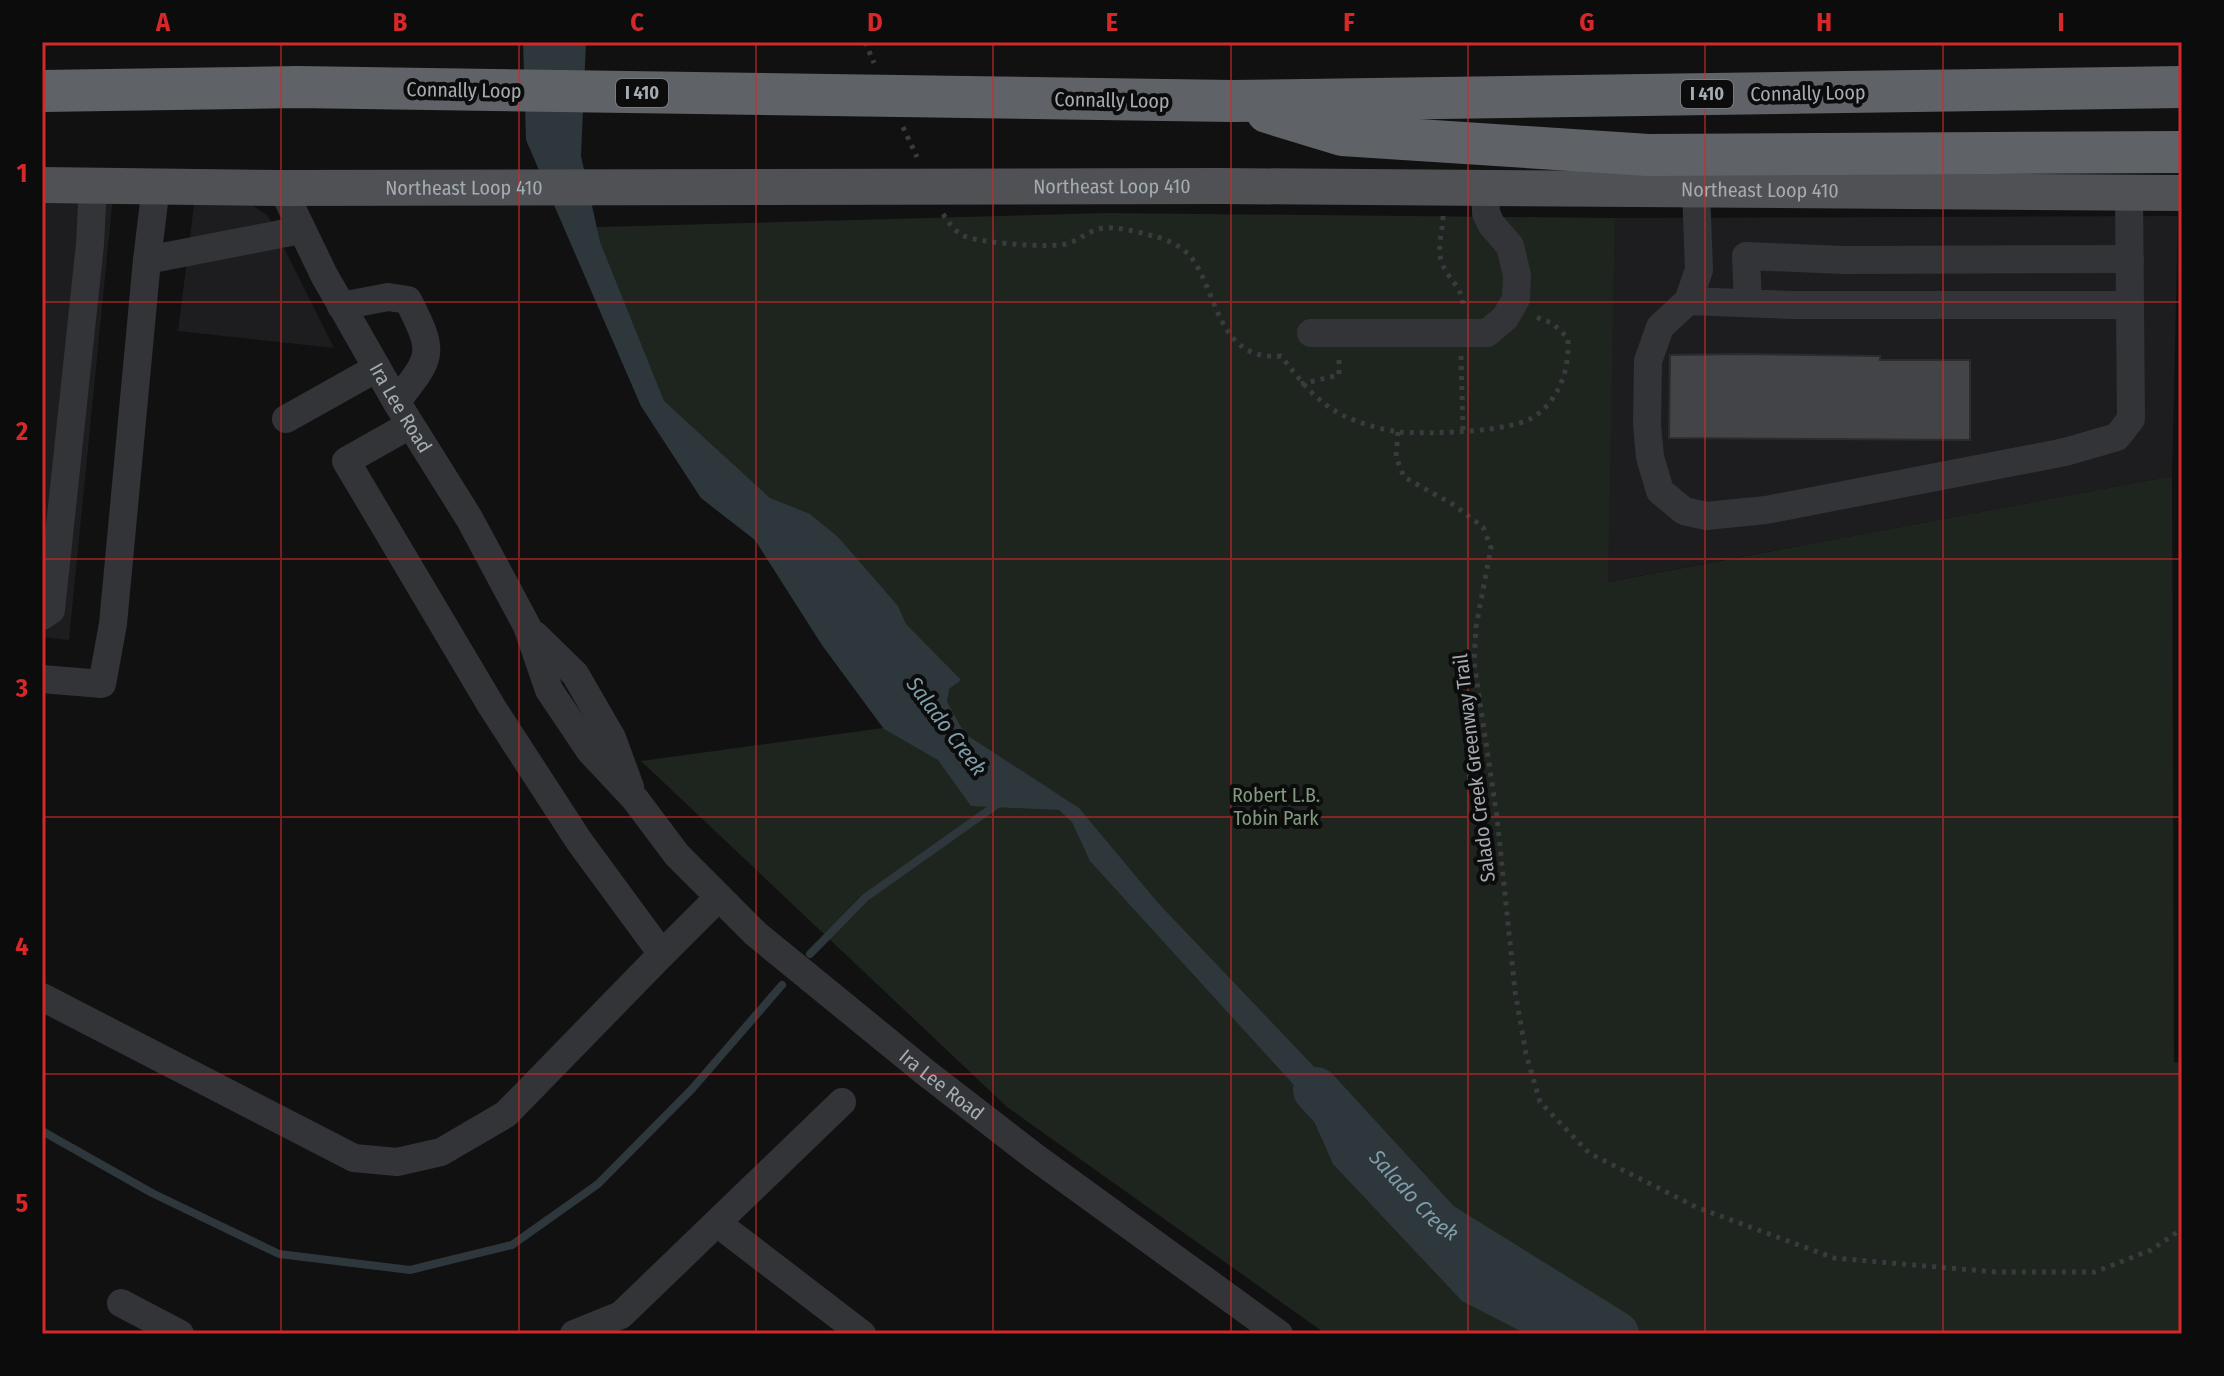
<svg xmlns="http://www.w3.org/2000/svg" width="2224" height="1376" viewBox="0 0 2224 1376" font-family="'Fira Sans Condensed',sans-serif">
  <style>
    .built { fill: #1d1d1f }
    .green { fill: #1e241e }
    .water { fill: #2e373b }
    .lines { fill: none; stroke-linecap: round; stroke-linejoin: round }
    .stream { stroke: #2e373b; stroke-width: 8 }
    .river { stroke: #2e373b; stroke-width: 46 }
    .building { fill: #434447; stroke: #2b2c2e; stroke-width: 2 }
    .path { stroke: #393b3e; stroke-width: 5; stroke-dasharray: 4 6; stroke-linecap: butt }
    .minor { stroke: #323437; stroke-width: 28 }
    .major { stroke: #4f5155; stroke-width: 36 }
    .highway { stroke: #5f6367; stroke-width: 42 }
    .grid { fill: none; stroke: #d62828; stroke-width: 2; stroke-opacity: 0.55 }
    .labels { text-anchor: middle; stroke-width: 8; stroke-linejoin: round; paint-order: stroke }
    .shield { fill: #0c0c0d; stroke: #767b80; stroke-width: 2 }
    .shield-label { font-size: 18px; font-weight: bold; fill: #a4abb1 }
    .street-label { font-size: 20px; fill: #a4abb1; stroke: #0c0c0d }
    .park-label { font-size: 20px; fill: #819a7d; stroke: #0c0c0d }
    .water-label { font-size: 22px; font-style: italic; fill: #7e9da9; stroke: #0c0c0d }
    .neatline { fill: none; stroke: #d62828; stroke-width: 3 }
    .grid-label { font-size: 26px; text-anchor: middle; font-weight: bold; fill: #d62828 }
  </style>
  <rect width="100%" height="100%" fill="#111112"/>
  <g class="built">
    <polygon points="113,196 69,640 42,637 42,197"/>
    <polygon points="239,196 268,216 334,348 178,331 195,197"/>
    <polygon points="2178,216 2172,476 1607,582 1615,218"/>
  </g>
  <polygon class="green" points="1106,213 1615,218 1608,582 2172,476 2174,1062 2182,1063 2182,1334 1326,1334 1007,1107 641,761 883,728 822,645 755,540 701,498 641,406 564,228"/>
  <polygon class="water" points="523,42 586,42 581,156 600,242 664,401 770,498 810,514 838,537 898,606 906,624 961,680 949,689 947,702 965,734 1079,808 1159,904 1321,1074 1387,1184 1412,1212 1511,1288 1594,1334 1526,1334 1462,1301 1333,1164 1302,1094 1090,861 1072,822 1059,810 971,806 938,760 884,729 822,645 755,540 701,498 641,406 526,140"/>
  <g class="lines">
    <g class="stream">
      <polyline points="810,954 866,897 999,803"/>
      <polyline points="42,1131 152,1193 279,1254 410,1270 512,1245 598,1184 692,1089 782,985"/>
    </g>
    <path class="river" id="s1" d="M1316,1090L1439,1224L1616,1334"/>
  </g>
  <polygon class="building" points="1739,354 1880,356 1880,360 1970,360 1970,440 1669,438 1670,355"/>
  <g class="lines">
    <g class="path">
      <polyline points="865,42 874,63"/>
      <polyline points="903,127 917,157"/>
      <path d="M943,214C949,223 954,231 964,236C980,243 1048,248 1066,244C1081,240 1090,229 1105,228C1122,227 1138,232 1153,236C1166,239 1181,246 1190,256C1219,292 1216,361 1281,356C1301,381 1313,399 1342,415C1358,423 1383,430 1400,432C1430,434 1516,433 1538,414C1562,394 1569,368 1568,338L1552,323L1533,316"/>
      <path d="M1443,216C1443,231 1437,244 1441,260C1447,281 1464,285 1463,310"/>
      <polyline points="1461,356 1463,431"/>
      <polyline points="1301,384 1339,375 1339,356"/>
      <polyline points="1398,432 1396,457 1404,477 1454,505 1483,527 1491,548 1476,627 1474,662 1497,817 1515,991 1526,1054 1540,1102 1589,1153 1696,1207 1834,1258 1995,1272 2095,1272 2151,1250 2182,1229"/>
    </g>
    <g class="minor">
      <polyline points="156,186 147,260 301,230"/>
      <path id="s2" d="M282,188L324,275L397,403L469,518L527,626L549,690L590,751L635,799L677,855L756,934L925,1072L1035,1157L1279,1334"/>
      <polyline points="1696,189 1699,270 1688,301 1660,327 1648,361 1647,425 1650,457 1660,491 1684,511 1706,516 1766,510 2065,452 2117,437 2131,419 2129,193"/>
      <polyline points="1688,301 1791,305 2130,305"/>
      <polyline points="1748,303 1746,256 1844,260 2130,259"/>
      <path d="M341,306L388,297L408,300C435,354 433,355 397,401"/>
      <polyline points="1311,333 1487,333 1505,318 1516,299 1517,275 1510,246 1491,224 1486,213 1485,187"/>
      <polyline points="286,419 377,368"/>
      <polyline points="42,616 51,610 90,244 93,185"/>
      <polyline points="535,635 575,674 612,738 630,787"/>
      <polyline points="42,679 102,684 113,624 147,260"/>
      <polyline points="662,954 718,898"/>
      <polyline points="42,997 354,1158 397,1162 441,1152 506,1114 662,954 579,841 492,707 346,461 410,425"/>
      <polyline points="717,1223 862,1334"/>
      <polyline points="121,1303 180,1334"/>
      <polyline points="574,1334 621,1315 842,1102"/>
    </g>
    <path class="major" id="s3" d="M42,185L282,188L1220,186L2182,193"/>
    <g class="highway">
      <polyline points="42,91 297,87 1232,101 2182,87"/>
      <polyline points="1267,112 1342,135 1648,155 2182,152"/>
    </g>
  </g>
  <path class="grid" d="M281,42V1334M519,42V1334M756,42V1334M993,42V1334M1231,42V1334M1468,42V1334M1705,42V1334M1943,42V1334M42,302H2182M42,559H2182M42,817H2182M42,1074H2182"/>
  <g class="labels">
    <g class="shield">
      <rect x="616" y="79" width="52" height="28" rx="6"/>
      <rect x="1681" y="80" width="52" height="28" rx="6"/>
    </g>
    <g class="shield-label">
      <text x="642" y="99">I 410</text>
      <text x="1707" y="100">I 410</text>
    </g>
    <g class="street-label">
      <text transform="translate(464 90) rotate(1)" y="7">Connally Loop</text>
      <text transform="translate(1808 93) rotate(-1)" y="7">Connally Loop</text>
      <text transform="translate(1112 100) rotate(1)" y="7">Connally Loop</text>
      <text dy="7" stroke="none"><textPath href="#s3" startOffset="422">Northeast Loop 410</textPath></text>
      <text dy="7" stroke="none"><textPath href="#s3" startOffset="1070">Northeast Loop 410</textPath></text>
      <text dy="7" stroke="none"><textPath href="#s3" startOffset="1718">Northeast Loop 410</textPath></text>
      <text dy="7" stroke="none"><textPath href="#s2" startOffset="250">Ira Lee Road</textPath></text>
      <text transform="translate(1474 768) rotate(-97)" y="7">Salado Creek Greenway Trail</text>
      <text dy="7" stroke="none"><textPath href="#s2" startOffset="1130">Ira Lee Road</textPath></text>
    </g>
    <g class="park-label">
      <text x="1276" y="802">Robert L.B.<tspan x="1276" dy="23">Tobin Park</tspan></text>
    </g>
    <g class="water-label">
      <text transform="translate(947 726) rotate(53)" y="8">Salado Creek</text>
      <text dy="8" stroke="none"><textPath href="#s1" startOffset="144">Salado Creek</textPath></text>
    </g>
  </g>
  <rect width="2224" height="1376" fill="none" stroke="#0c0c0d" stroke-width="88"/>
  <rect x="44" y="44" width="2136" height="1288" class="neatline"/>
  <g class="grid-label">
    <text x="163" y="31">A</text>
    <text x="400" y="31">B</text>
    <text x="637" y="31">C</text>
    <text x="875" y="31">D</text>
    <text x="1112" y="31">E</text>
    <text x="1349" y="31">F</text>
    <text x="1587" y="31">G</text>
    <text x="1824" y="31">H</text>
    <text x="2061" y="31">I</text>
    <text x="22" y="182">1</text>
    <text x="22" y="440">2</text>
    <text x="22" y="697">3</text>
    <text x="22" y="955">4</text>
    <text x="22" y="1212">5</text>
  </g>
</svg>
